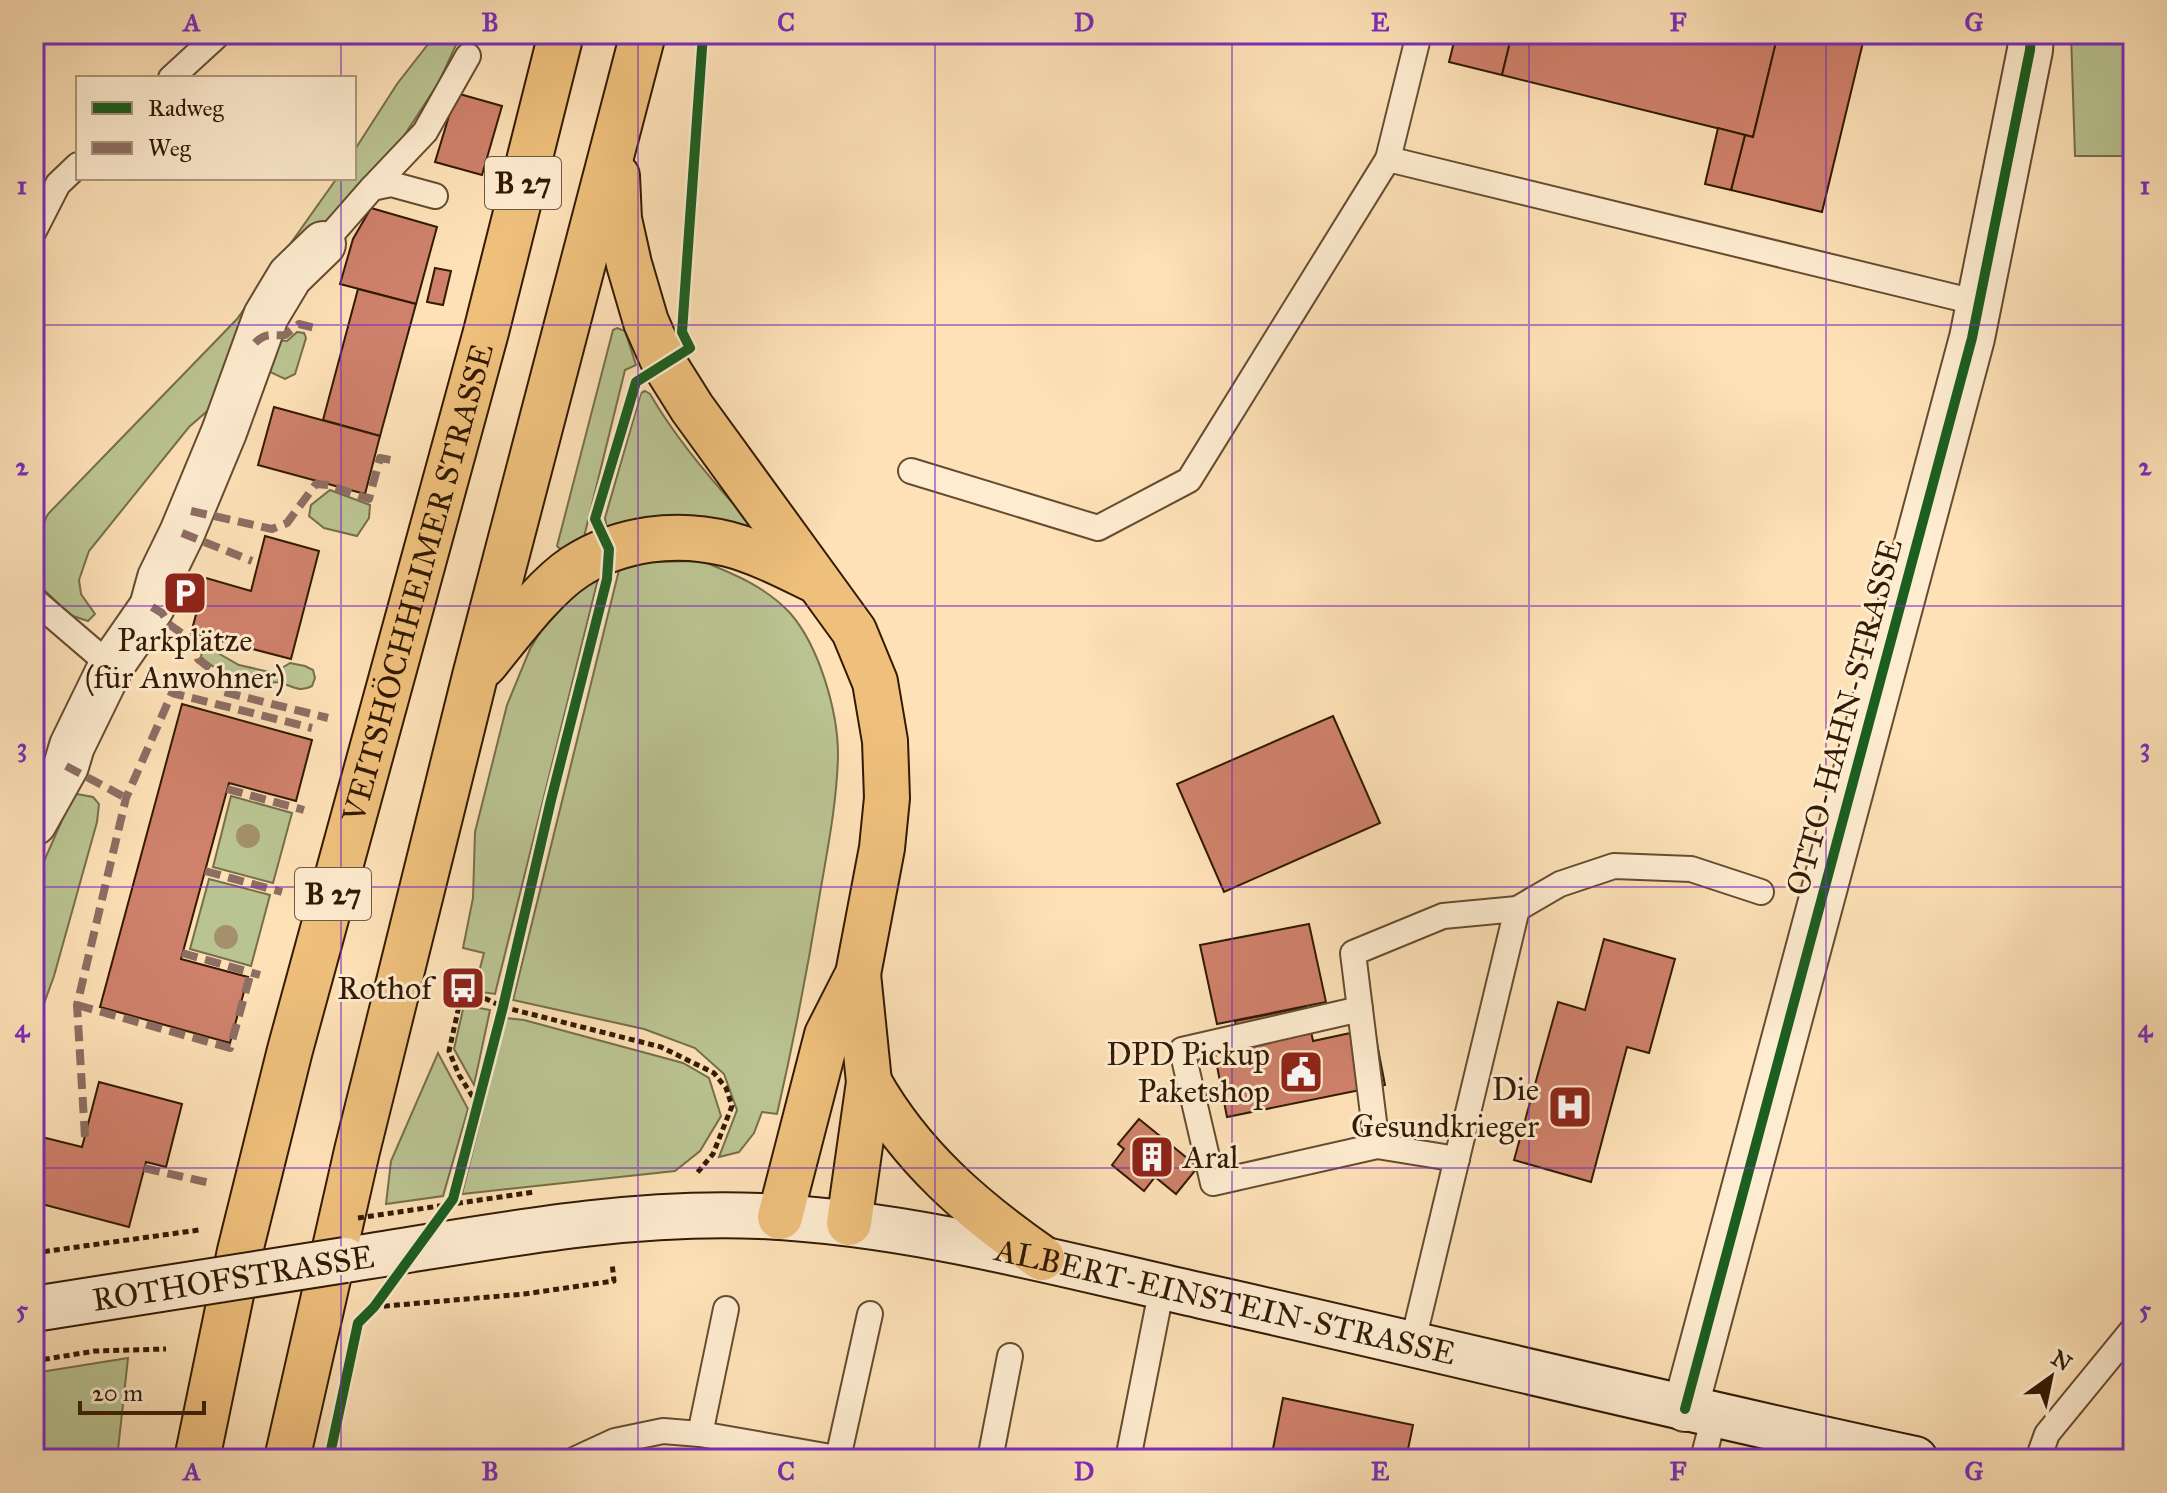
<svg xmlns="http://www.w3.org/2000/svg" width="2167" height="1493" viewBox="0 0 2167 1493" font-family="'IM FELL Great Primer',serif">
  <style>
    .green { fill: #bac492; stroke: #766f4a; stroke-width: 2 }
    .building { fill: #cf816b; stroke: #321a03; stroke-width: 2 }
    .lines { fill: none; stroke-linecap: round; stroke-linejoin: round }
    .lane-casing { stroke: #654c30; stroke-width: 28 }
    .street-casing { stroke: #654c30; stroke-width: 48 }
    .secondary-casing { stroke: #321a03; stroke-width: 48 }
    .highway-casing { stroke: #321a03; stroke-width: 48 }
    .path { stroke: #321a03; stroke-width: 5; stroke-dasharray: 6 4; stroke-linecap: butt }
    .lane { stroke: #feecd0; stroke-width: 24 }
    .street { stroke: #feecd0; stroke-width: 44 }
    .secondary { stroke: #feecd0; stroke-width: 44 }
    .highway { stroke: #efc07c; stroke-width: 44 }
    .secondary-bridge-casing { stroke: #321a03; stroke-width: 48; stroke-linecap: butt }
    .path-bridge { stroke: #321a03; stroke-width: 5; stroke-dasharray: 6 4; stroke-linecap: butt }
    .secondary-bridge { stroke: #feecd0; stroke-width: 44 }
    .quiet { stroke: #8d6e63; stroke-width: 8; stroke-dasharray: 16 8; stroke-linecap: butt }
    .cycleway-casing { stroke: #feecd0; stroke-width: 15 }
    .cycleway { stroke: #1b5e20; stroke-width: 10 }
    .tree { fill: #a4906c }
    .grid { fill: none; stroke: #7b2cbf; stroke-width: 2; stroke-opacity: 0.55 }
    .labels { text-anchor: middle; stroke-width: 6; stroke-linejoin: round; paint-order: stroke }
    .shield { fill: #feecd0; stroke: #6f5940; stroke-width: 2 }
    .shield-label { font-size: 30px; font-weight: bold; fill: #321a03 }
    .street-label { font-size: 32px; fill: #321a03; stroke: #feecd0 }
    .poi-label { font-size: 32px; fill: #321a03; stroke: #feecd0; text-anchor: end }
    .neatline { fill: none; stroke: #7b2cbf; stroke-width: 3 }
    .grid-label { font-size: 26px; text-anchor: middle; font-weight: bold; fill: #7b2cbf }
  </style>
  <rect width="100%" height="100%" fill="#fee1b7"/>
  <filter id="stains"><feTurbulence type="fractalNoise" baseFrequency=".0025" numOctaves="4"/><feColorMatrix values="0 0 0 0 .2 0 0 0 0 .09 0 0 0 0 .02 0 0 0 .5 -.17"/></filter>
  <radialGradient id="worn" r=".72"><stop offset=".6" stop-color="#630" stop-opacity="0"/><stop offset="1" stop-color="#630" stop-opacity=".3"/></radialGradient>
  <g class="green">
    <polygon points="436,34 461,34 439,82 400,142 220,400 189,427 89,551 79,580 81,594 95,614 88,621 70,615 34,580 34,542 48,514 237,319 337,178 354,178 354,151 397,84"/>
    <polygon points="2071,34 2133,34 2133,156 2075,156"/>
    <polygon points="617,328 625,331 636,365 625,370 583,541 562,551 557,546 613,330"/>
    <polygon points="297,332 304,333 306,338 295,374 285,379 268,371 277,340 287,341"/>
    <path d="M645,391L650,394C678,442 714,484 753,525L752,529L607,530L605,518L641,393Z"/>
    <polygon points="330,490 370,505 369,518 357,536 324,528 309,516 311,505"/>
    <path d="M702,561C734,574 766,587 790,613C819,646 838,711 838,755C837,801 828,847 820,893C808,967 794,1040 777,1114L762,1112L754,1133L739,1152L719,1157L737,1110L724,1074L695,1048L644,1029L513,1000L619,570L648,562Z"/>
    <polygon points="598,579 495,994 474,991 484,953 463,948 473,898 475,832 507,705 530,649 547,621 571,595"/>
    <path d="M209,648L239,665L274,673L290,663L305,666L313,670L315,678L312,686C299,693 293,686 281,683C274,681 268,684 262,683C241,679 216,672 201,657L202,651Z"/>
    <polygon points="77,794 93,797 99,804 97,822 54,976 34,1031 34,884 70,802"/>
    <polygon points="231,796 292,813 273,883 213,867"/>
    <polygon points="209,879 270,895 251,966 190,949"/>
    <polygon points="464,1005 490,1010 474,1085 454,1049"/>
    <polygon points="506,1018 524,1020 683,1063 709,1078 721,1116 700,1151 675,1171 462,1194"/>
    <polygon points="438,1053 468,1109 443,1196 386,1204 391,1161"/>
    <polygon points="128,1358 117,1459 34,1459 34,1373"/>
  </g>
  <g class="building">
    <polygon points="1456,34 1512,34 1502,75 1449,62"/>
    <polygon points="1512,34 1778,34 1753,137 1502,75"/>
    <polygon points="1778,34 1865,34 1822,212 1731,190 1745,135 1753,137"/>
    <polygon points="456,93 502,106 482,175 435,162"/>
    <polygon points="1718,128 1745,135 1731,190 1705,184"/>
    <polygon points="371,208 437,227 416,304 340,284 353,239"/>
    <polygon points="435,268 451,271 443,305 427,302"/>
    <polygon points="358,289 416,304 380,436 323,420"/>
    <polygon points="274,407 380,436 365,494 258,465"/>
    <polygon points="265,536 319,551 291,659 191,633 206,578 251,591"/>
    <polygon points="182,704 312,740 296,801 229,783 181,959 248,977 230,1043 100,1007"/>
    <polygon points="1333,716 1380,823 1224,892 1177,784"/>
    <polygon points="1309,924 1326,1002 1217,1024 1200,945"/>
    <polygon points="1604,939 1675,959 1649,1053 1627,1047 1591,1182 1514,1160 1558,1002 1585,1010"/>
    <polygon points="1306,1007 1313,1041 1374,1028 1385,1085 1227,1117 1217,1066 1244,1060 1235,1021"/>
    <polygon points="99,1082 182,1104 166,1167 146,1162 129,1227 34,1202 34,1135 82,1147"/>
    <polygon points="1139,1119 1198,1167 1176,1194 1155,1177 1144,1191 1112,1165 1124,1149 1118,1144"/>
    <polygon points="2131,1378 2133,1379 2133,1432 2123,1430"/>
    <polygon points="1283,1398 1413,1425 1406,1459 1271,1459"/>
  </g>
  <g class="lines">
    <g class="lane-casing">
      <g id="lane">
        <polyline points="171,78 219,34"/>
        <polyline points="1388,159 1419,34"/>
        <polyline points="372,188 425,132 468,56"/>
        <polyline points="34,231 58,184 78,165"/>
        <polyline points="323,244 372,188 391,184 435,196"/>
        <polyline points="911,471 1098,528 1189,480 1388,159 1979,303"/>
        <polyline points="34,600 111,666"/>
        <polyline points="1360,1009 1182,1050 1213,1183 1377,1146"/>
        <polyline points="1457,1159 1377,1146 1353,953 1443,916 1517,909"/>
        <polyline points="1412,1345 1517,909 1560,884 1614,866 1691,869 1761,892"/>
        <polyline points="700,1434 726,1309"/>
        <polyline points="838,1458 870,1314"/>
        <polyline points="576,1459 615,1441 663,1431 700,1434 842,1459"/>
        <polyline points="990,1459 1010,1356"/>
        <polyline points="1128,1459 1162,1287"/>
        <polyline points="1703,1459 1714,1416"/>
        <polyline points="2038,1459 2047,1434 2133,1329"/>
      </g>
    </g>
    <g class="street-casing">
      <g id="street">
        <polyline points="34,823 66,766 72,746 111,666 152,607 160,578 182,533 224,432 266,316 290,276 323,244"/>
        <polyline points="1685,1409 1972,338 2030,50 2031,34"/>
      </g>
    </g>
    <g class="secondary-casing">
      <g id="secondary">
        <path id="s1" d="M345,1260C482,1239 621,1210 760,1216C910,1223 1056,1263 1202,1296C1440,1349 1676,1408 1915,1459"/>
      </g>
    </g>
    <g class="highway-casing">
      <g id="highway">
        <polyline points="617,176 619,219 629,264 646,322 665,365 692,408 854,631 875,682 885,741 887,798 882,848 858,974 827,1035 780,1217"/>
        <path d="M484,665C509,635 543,588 575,567C620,538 676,531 728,544C759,552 789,568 818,582"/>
        <path d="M869,1082C911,1157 973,1210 1042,1258"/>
        <polyline points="849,1223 869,1082 858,974"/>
        <path id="s2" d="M197,1459L240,1251L290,1050L486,332L561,34"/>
        <polyline points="287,1459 357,1151 475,676 643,34"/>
      </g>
    </g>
    <g class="path">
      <polyline points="478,1105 459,1075 449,1051 463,988 503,1007 661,1047 714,1073 726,1088 732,1106 713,1154 697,1173"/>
      <polyline points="34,1253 199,1230"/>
      <polyline points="374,1307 524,1294 614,1281 612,1263"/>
      <polyline points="34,1361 95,1351 166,1349"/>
    </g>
    <use href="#lane" class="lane"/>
    <use href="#street" class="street"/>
    <use href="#secondary" class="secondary"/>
    <use href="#highway" class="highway"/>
    <g class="secondary-bridge-casing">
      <polyline id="secondary-bridge" points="34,1309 345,1260"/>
    </g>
    <polyline class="path-bridge" points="358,1218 534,1192"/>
    <use href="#secondary-bridge" class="secondary-bridge"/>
    <g class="quiet">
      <path d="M255,343C266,332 272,336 285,335L299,324L319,329"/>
      <polyline points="191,511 272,529 287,523 316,484 328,485 369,499 380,458 391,460"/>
      <polyline points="182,533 252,561"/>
      <polyline points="152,607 162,613 170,625 193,641 198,659 217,674 216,685 220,691 328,718"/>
      <polyline points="66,766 126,798"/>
      <polyline points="227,789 304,810"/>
      <polyline points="205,871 282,892"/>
      <polyline points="182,953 260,975"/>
      <polyline points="77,1005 230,1048 251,972"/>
      <polyline points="85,1137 77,1005 126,798 172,693 312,728"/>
      <polyline points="144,1168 210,1183"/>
    </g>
    <g class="cycleway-casing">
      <g id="cycleway">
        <polyline points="1685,1409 1972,338 2030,50 2031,34"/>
        <polyline points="329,1459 358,1323 374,1307 453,1199 503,1007 551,800 607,579 609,549 595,519 636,382 690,348 682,332 703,34"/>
      </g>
    </g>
    <use href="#cycleway" class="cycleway"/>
  </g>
  <g class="tree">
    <circle cx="248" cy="836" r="12"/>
    <circle cx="226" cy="937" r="12"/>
  </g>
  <path class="grid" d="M341,34V78M638,34V1459M935,34V1459M1232,34V1459M1529,34V1459M1826,34V1459M341,178V1459M34,325H2133M34,606H2133M34,887H2133M34,1168H2133"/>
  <defs>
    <g id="parking-square" transform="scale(2.3)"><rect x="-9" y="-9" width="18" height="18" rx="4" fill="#8f2418" stroke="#feecd0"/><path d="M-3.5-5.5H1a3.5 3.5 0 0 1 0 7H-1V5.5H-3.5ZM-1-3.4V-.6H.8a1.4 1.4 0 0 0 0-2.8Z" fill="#fff"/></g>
    <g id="bus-square" transform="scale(2.3)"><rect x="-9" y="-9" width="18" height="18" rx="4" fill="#8f2418" stroke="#feecd0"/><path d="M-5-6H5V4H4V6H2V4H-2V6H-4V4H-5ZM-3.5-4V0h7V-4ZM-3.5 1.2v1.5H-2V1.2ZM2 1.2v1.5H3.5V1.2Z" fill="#fff"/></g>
    <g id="civic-square" transform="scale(2.3)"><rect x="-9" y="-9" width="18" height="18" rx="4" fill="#8f2418" stroke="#feecd0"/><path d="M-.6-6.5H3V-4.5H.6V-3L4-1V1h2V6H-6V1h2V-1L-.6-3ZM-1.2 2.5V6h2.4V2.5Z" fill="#fff"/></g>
    <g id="hospital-square" transform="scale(2.3)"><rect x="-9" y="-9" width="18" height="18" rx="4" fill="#8f2418" stroke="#feecd0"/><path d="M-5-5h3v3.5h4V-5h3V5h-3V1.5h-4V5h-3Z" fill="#fff"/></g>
    <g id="building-square" transform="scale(2.3)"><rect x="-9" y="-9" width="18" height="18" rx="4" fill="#8f2418" stroke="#feecd0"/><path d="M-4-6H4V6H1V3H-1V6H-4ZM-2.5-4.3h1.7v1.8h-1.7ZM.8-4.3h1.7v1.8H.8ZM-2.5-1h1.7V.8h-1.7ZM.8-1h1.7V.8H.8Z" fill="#fff"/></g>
  </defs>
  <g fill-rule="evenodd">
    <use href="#parking-square" x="185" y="593"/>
    <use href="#bus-square" x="463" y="988"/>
    <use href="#civic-square" x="1301" y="1072"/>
    <use href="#hospital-square" x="1570" y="1107"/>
    <use href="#building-square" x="1152" y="1157"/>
  </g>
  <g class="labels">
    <g class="shield">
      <rect x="485" y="157" width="76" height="52" rx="6"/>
      <rect x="295" y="868" width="76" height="52" rx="6"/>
    </g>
    <g class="shield-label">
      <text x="523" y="193">B 27</text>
      <text x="333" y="904">B 27</text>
    </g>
    <g class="street-label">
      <text dy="11" stroke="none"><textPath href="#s2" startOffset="904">VEITSHÖCHHEIMER STRASSE</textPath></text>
      <text transform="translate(1844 717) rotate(-75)" y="11">OTTO-HAHN-STRASSE</text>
      <text transform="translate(233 1278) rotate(-9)" y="11">ROTHOFSTRASSE</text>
      <text dy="11" stroke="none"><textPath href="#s1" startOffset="892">ALBERT-EINSTEIN-STRASSE</textPath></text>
    </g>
    <g class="poi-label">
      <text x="185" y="651" text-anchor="middle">Parkplätze<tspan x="185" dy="37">(für Anwohner)</tspan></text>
      <text x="432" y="999">Rothof</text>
      <text x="1270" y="1065">DPD Pickup<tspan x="1270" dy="37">Paketshop</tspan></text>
      <text x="1539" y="1100">Die<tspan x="1539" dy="37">Gesundkrieger</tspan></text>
      <text x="1183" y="1168" text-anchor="start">Aral</text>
    </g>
  </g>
  <rect width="2167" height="1493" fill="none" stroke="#fee1b7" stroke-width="88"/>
  <rect x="76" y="76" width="280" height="104" fill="#feecd0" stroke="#ac987e" stroke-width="2"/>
  <rect x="92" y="102" width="40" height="12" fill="#1b5e20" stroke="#ac987e" stroke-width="2"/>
  <text x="148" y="116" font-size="24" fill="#321a03">Radweg</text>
  <rect x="92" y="142" width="40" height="12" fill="#8d6e63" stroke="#ac987e" stroke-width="2"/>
  <text x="148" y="156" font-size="24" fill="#321a03">Weg</text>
  <g transform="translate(2051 1377) rotate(33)" stroke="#feecd0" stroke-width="6" paint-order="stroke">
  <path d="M0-6L14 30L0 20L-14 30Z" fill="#321a03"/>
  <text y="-12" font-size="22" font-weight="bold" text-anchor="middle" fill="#321a03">N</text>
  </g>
  <path d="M80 1401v12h124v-12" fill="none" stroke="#321a03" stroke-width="4"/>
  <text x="92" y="1401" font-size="24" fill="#321a03" stroke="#feecd0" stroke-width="6" paint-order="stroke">20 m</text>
  <rect x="44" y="44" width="2079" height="1405" class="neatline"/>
  <g class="grid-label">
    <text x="192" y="31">A</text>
    <text x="490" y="31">B</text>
    <text x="786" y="31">C</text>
    <text x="1084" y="31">D</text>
    <text x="1380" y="31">E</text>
    <text x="1678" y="31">F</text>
    <text x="1974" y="31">G</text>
    <text x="22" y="194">1</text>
    <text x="2145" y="194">1</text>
    <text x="22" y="475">2</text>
    <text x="2145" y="475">2</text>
    <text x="22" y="756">3</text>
    <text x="2145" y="756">3</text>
    <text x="22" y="1037">4</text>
    <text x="2145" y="1037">4</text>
    <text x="22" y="1318">5</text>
    <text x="2145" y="1318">5</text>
    <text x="192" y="1480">A</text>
    <text x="490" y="1480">B</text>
    <text x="786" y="1480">C</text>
    <text x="1084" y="1480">D</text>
    <text x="1380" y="1480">E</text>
    <text x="1678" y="1480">F</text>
    <text x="1974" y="1480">G</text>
  </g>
  <rect width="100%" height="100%" filter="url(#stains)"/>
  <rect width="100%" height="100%" fill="url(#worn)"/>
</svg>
